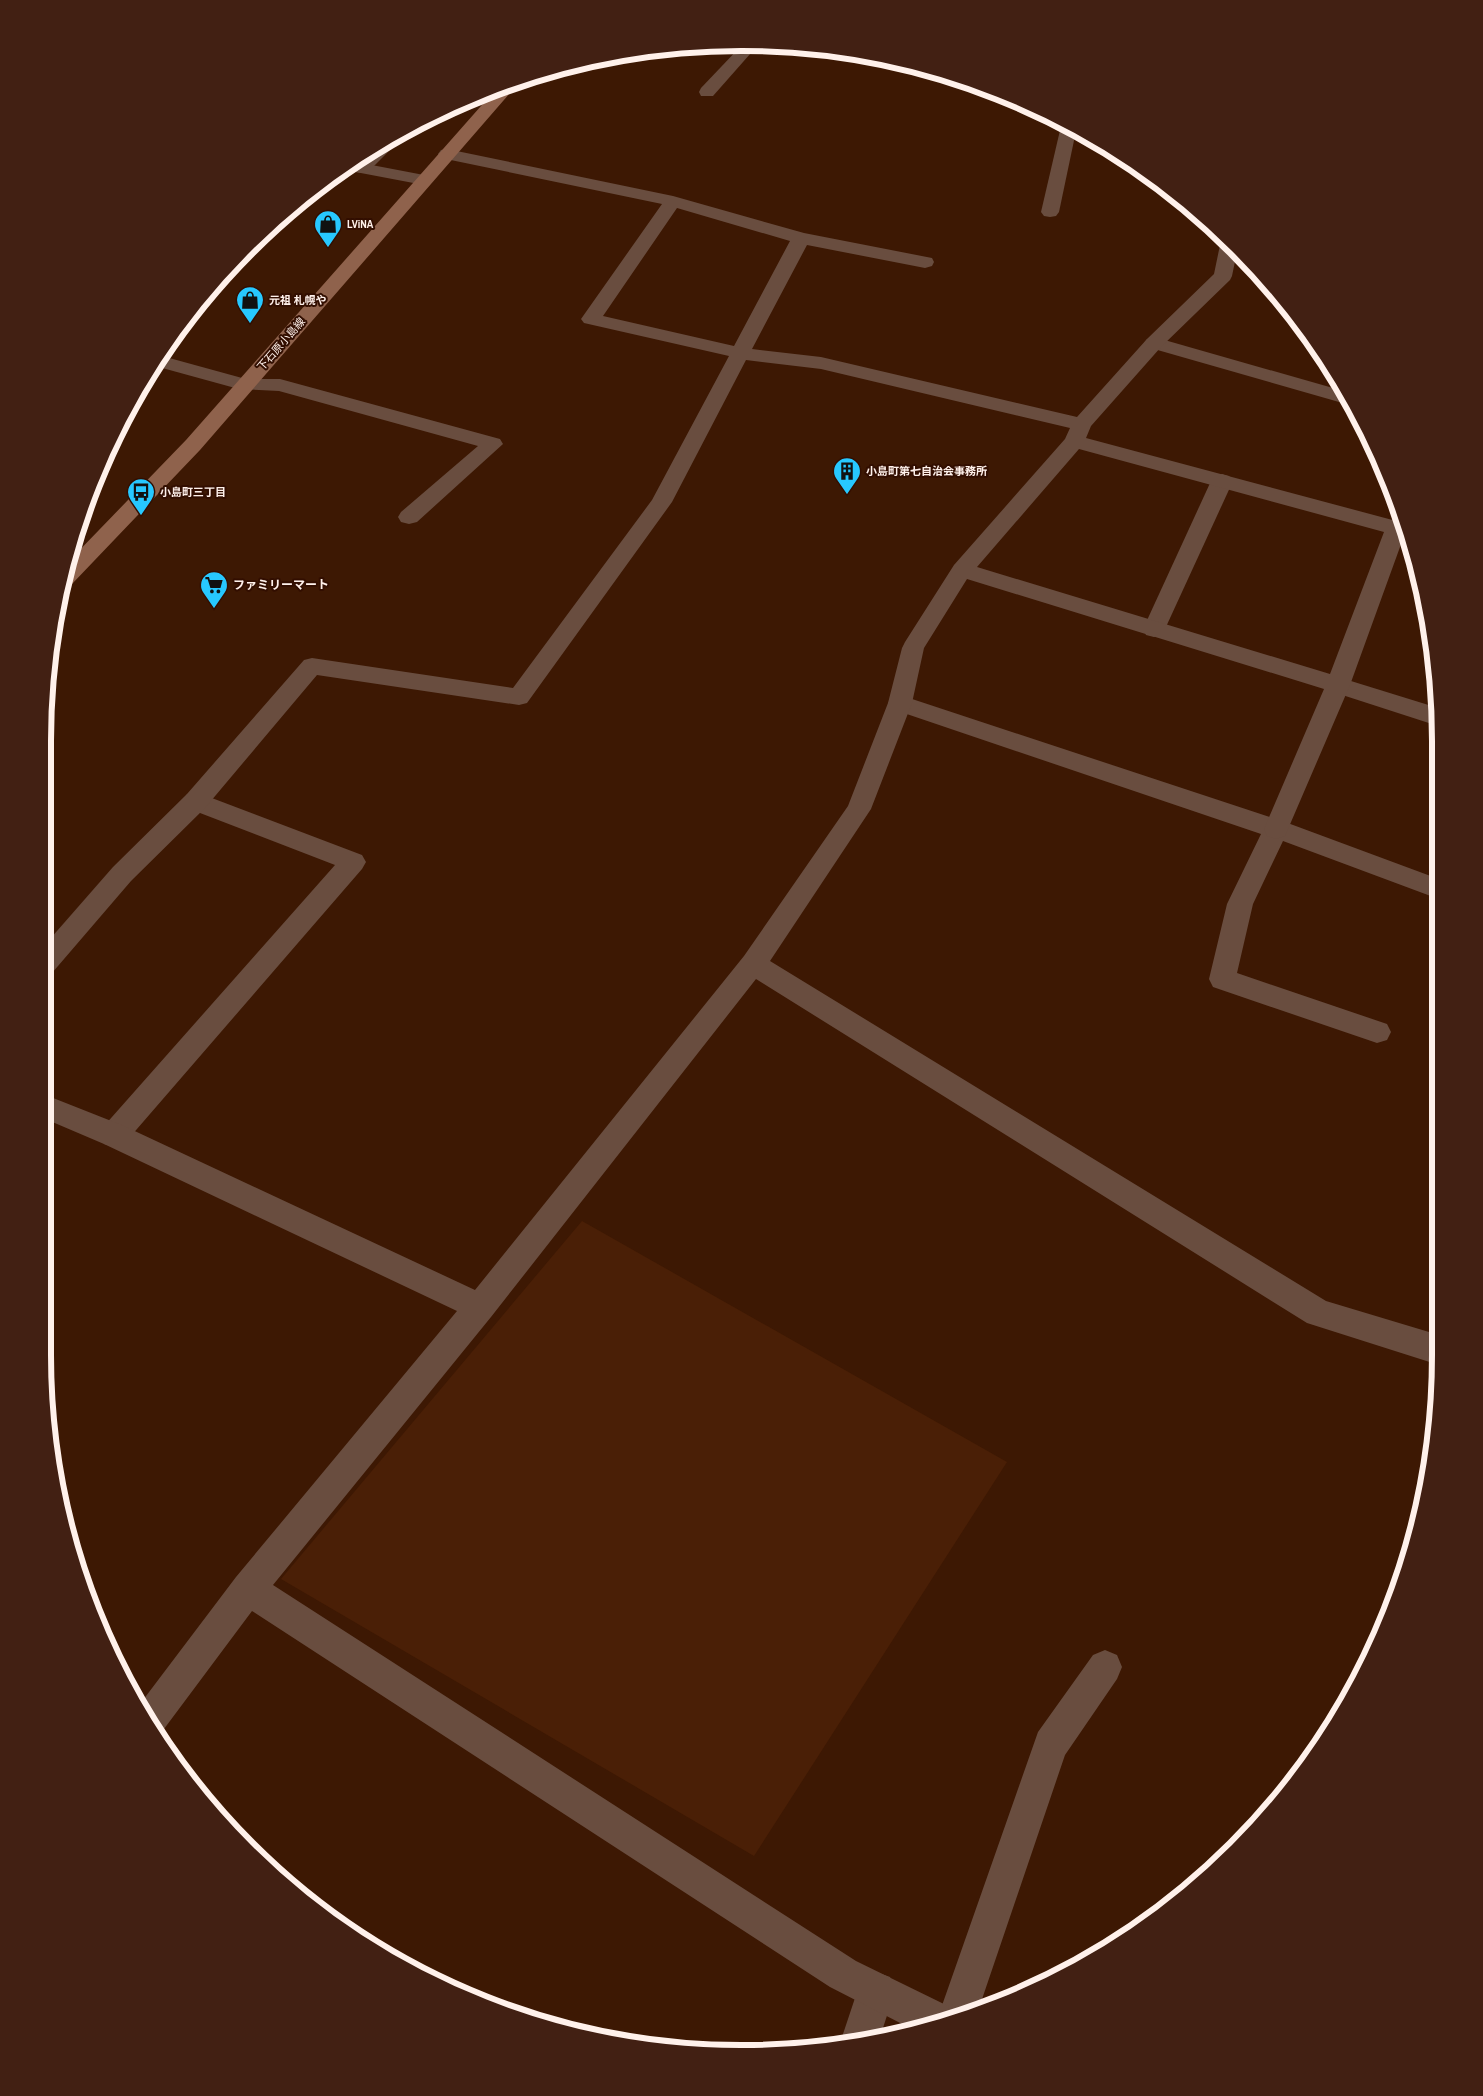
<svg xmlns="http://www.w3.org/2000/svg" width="1483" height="2096" viewBox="0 0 1483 2096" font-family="'Archivo Narrow','Noto Sans JP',sans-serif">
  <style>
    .built { fill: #4a1f06 }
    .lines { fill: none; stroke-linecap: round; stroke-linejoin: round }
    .lane { fill: #694d3f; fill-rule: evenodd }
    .street { fill: #694d3f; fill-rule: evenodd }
    .secondary { fill: #8f624c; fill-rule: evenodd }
    .labels { text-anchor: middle; stroke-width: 4; stroke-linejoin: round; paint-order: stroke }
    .far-poi-label { font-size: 11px; font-weight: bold; fill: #fff1eb; stroke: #320e00; text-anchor: start }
    .far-street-label { font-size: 11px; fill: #fff1eb; stroke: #320e00 }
    .poi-label { font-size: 12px; font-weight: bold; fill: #fff1eb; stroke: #320e00; text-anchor: start }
    .rim { fill: none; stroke: #fff1eb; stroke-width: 6 }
  </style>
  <rect width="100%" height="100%" fill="#3d1803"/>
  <polygon class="built" points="582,1221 1007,1462 754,1856 281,1579"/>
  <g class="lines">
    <g class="lane">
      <polygon points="758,45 713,96 701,96 699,92 701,88 741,46"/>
      <polygon points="1063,122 1076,131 1059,212 1056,216 1050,217 1044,216 1041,212 1061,126"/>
      <path d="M403,131L405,134L402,138L368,172L362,173L356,172L353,168C364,152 385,139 403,131Z"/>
      <polygon points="1154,337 1347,392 1353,406 1147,347 1144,343 1147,339"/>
      <polygon points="246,379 280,379 500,439 503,444 417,522 409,524 401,522 398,517 401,512 478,446 279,391 239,389 236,385 239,381"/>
      <polygon points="1222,474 1229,476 1233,481 1165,629 1162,635 1154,637 1146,635 1143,629 1211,481 1215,476"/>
      <polygon points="1338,677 1435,707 1435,725 1330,691 1326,685 1330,679"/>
      <polygon points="900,695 1285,822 1436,878 1436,898 1283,841 1253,904 1237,973 1387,1024 1391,1032 1387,1040 1377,1043 1213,987 1209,979 1227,904 1261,834 892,709 888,703 892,697"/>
      <polygon points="196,792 362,855 366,862 362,869 124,1144 114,1147 104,1144 100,1135 104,1126 335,865 187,808 184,801 187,794"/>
      <polygon points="1105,1650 1117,1655 1122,1667 1117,1679 1065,1755 979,2008 941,2019 939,2014 1038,1732 1093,1655"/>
      <polygon points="876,1972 890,1977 895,1991 881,2034 843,2045 841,2040 862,1977"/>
    </g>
    <g class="street">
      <polygon points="847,54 927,68 971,84 964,87 854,60 848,58"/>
      <path d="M447,149L673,196L804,233L932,258L934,262L932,266L925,268L807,245L752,349L821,357L1077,417L1147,339L1214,274L1220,245L1224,241L1237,252L1232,276L1230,280L1161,347L1091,426L1086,438L1400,522L1404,536L1350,685L1288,829L1285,836L1276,839L1267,836L1264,829L1324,689L967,579L924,648L912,703L871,809L770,961L1326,1301L1439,1335V1365L1307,1323L756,979L491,1317L273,1585L856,1961L948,2006L952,2016L908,2027L830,1987L252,1611L161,1733L156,1736L140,1704L236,1577L457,1311L104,1144L43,1118V1094L124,1126L475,1290L744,956L848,806L888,703L902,648L905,642L954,565L1065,439L1070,428L821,369L746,360L672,502L527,703L519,705L317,675L205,808L131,881L52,973L43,976V947L113,867L187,794L304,660L312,658L513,688L652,500L729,356L584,323L581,319L662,204L441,158L438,154L441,150ZM677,208L790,241L734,346L603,316ZM1079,449L1384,532L1330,674L977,567Z"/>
      <polygon points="356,162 424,175 430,176 433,180 430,184 424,185 345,170"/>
      <polygon points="162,356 253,381 256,385 253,389 246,391 155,366"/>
    </g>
    <polygon class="secondary" points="517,80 519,82 517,85 200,450 72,584 62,586 70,560 186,440 496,89"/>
  </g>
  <defs>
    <g id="shop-pin" transform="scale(1.4375)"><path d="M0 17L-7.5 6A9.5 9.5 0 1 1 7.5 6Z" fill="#27c8ff" stroke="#320e00"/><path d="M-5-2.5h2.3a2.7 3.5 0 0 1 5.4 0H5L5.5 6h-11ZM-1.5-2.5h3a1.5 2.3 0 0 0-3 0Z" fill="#111"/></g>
    <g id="building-pin" transform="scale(1.4375)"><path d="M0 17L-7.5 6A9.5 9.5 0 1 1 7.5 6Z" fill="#27c8ff" stroke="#320e00"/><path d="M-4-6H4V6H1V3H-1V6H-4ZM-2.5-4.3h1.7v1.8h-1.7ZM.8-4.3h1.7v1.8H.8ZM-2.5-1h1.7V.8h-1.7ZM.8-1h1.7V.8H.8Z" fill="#111"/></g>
    <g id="bus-pin" transform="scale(1.4375)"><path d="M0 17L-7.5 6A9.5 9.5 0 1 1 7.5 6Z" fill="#27c8ff" stroke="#320e00"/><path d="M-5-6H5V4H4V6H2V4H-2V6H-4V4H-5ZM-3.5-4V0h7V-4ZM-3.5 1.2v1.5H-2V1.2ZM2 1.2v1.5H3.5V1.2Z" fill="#111"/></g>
    <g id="supermarket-pin" transform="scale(1.4375)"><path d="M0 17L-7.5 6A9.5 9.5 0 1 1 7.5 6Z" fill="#27c8ff" stroke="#320e00"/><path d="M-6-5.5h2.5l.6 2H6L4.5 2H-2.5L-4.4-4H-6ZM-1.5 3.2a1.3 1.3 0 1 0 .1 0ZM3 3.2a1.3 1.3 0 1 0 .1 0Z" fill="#111"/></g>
  </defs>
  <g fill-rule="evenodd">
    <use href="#shop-pin" x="328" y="224"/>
    <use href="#shop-pin" x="250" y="300"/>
    <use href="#building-pin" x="847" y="471"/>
    <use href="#bus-pin" x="141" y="492"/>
    <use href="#supermarket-pin" x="214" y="585"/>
  </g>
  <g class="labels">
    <g class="far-poi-label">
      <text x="347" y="228">LViNA</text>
      <text x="269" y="304">元祖 札幌や</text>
      <text x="866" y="475">小島町第七自治会事務所</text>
      <text x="160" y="496">小島町三丁目</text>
    </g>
    <g class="far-street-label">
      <text transform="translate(281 344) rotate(-49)" y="4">下石原小島線</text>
    </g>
    <g class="poi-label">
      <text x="233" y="589">ファミリーマート</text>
    </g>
  </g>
  <path d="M0 0H1483V2096H0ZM741 51H742A690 690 0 0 1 1432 741V1355A690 690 0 0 1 742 2045H741A690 690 0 0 1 51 1355V741A690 690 0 0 1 741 51Z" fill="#422013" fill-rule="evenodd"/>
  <path class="rim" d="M741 51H742A690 690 0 0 1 1432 741V1355A690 690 0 0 1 742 2045H741A690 690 0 0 1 51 1355V741A690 690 0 0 1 741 51Z"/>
</svg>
